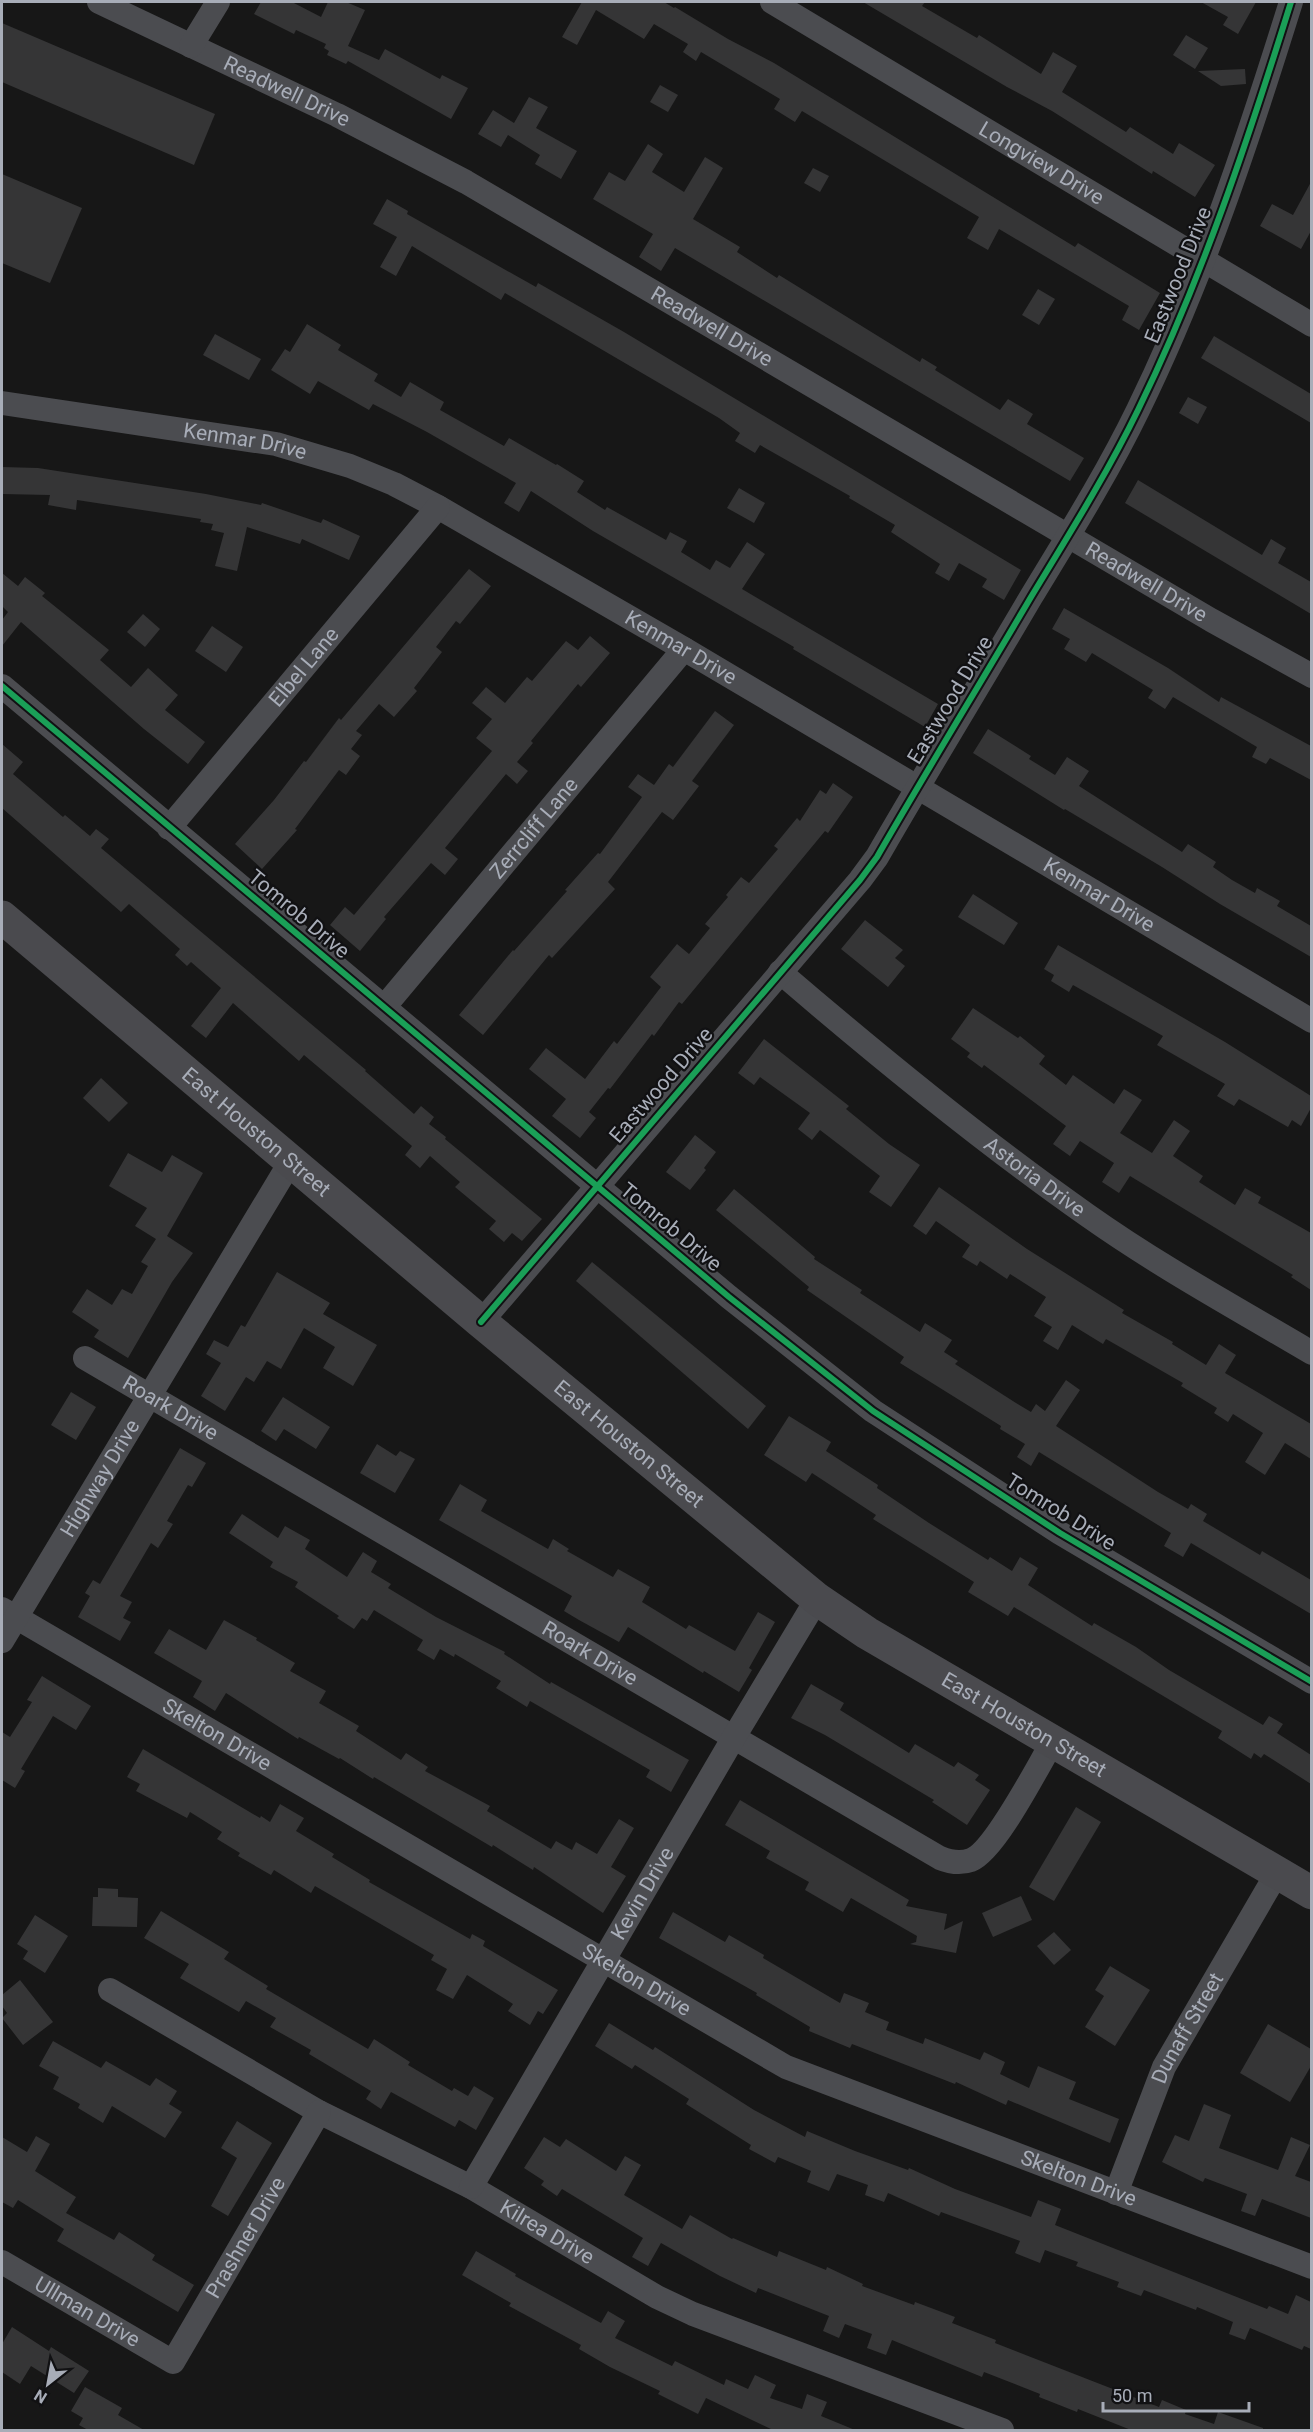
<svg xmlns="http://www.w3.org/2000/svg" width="1313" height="2432" viewBox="0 0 1313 2432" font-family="Roboto,sans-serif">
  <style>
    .building { fill: #353536 }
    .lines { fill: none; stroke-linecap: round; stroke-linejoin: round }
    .street { stroke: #4b4c50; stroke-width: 24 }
    .secondary { stroke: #4a4a4e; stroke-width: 33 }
    .cycleway-casing { stroke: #111113; stroke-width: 10 }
    .cycleway { stroke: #1a9f57; stroke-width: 6 }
    .labels { text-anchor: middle; stroke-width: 4.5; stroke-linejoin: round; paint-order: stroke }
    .street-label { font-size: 21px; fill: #a8adb8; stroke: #111113 }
  </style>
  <rect width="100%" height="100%" fill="#171717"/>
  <g class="building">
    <polygon points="261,2 292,2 321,17 328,2 346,2 365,10 348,46 379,60 385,49 440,79 442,75 468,88 451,119 348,61 346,64 327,55 329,51 324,48 326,44 296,30 294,34 254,14"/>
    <polygon points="582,2 664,2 674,8 675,7 728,39 774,63 1075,247 1078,243 1160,293 1139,330 1122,320 1129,306 999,229 988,250 967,238 979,217 802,111 795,122 774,109 780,99 701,52 696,61 683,52 688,44 654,24 644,39 596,10 577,45 562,37"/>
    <polygon points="863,2 925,2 922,6 977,38 979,35 1041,74 1053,52 1077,66 1062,92 1126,132 1130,127 1173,154 1179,143 1215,165 1195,197 1153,171 1152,174 1052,111 1007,87"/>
    <polygon points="1201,2 1256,2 1238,34 1223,25 1228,17"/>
    <polygon points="2,23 215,114 194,165 2,82"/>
    <polygon points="1186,35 1208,48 1195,69 1173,55"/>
    <polygon points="1245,69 1246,84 1221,86 1198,71"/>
    <polygon points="660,85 678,95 668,112 650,102"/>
    <polygon points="529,97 548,107 536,128 577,151 561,179 535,164 540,155 508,135 501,147 478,134 493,110 514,123"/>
    <polygon points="648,144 663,154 652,172 684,192 705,157 723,168 693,219 740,247 737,252 777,278 779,275 920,362 922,358 937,367 935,370 1000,410 1008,399 1033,414 1027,424 1084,458 1070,481 675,248 661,271 639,257 653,234 593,199 609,172 625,181"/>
    <polygon points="813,168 829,176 820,192 804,183"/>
    <polygon points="2,174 82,208 50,283 2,263"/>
    <polygon points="1311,182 1311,231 1301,249 1260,226 1272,204 1293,215"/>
    <polygon points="387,199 408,211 407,214 488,260 536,287 538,283 624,332 1021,570 1004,600 982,587 987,579 959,563 949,581 935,573 940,564 891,532 895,525 849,498 850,496 760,445 755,453 735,441 740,433 719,418 505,293 501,300 412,246 396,276 380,267 397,237 373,224"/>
    <polygon points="1038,289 1055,299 1039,325 1022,315"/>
    <polygon points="307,324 341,345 338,350 378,374 374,381 401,397 410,382 444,402 440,410 504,446 509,438 556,465 557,464 584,481 577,492 605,510 607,507 666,540 670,532 687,541 681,552 710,570 716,560 730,568 747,542 765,554 742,589 938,704 925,727 793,649 794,647 593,531 531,491 519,512 504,503 516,483 427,432 373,404 369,410 318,381 310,394 271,370 285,349 290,352"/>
    <polygon points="215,334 261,359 249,380 203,355"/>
    <polygon points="1214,336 1311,394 1311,423 1201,358"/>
    <polygon points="1188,397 1207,407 1198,424 1179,413"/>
    <polygon points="2,467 38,468 206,494 261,505 262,503 321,523 323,519 360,536 349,560 302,539 300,544 247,527 237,571 215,566 224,533 211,530 213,524 200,522 201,519 77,500 76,510 48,505 50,495 2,494"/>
    <polygon points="1138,480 1262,555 1271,539 1286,548 1278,563 1311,582 1311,614 1125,503"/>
    <polygon points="739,488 765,503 754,523 727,508"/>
    <polygon points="469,569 491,586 460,624 456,621 436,647 442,652 414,688 417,691 394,717 379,704 356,731 362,735 351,749 360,756 346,775 339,770 295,829 297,830 262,869 235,844 274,800 304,761 306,762 339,718 341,720"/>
    <polygon points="2,573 18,586 25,577 45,593 42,596 109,650 100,660 131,687 148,668 178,695 165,710 205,742 188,764 144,729 21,622 2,646 2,620 8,612 2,606"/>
    <polygon points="1064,608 1168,668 1219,702 1221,697 1311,746 1311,780 1270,758 1266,764 1252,757 1257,747 1173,697 1165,709 1148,698 1153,690 1092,653 1086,662 1064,649 1070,639 1052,629"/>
    <polygon points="143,614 160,629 145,647 127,632"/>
    <polygon points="212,626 243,647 226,672 195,651"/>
    <polygon points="590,636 610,653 581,687 578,684 531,741 533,743 517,762 528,771 517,784 506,774 445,848 458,859 445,875 431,863 384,917 386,919 360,951 330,925 345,907 354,915 492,751 476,738 492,719 472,703 486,687 505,703 527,677 532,681 566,641 578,650"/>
    <polygon points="715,711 734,725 692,781 699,786 673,820 662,812 608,882 615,889 552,958 549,955 483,1035 459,1015 513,950 514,951 567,891 565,890 598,853 600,854 642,797 628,787 638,774 654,785 669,764 673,767"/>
    <polygon points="988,729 1031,756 1029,759 1055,775 1067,757 1089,771 1079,786 1182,852 1188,844 1216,862 1213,867 1232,880 1255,893 1257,888 1280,901 1277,906 1311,926 1311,957 1220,904 1162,867 1065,809 1064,810 973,753"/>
    <polygon points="2,744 23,762 13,774 63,817 65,815 90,836 96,829 109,839 101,848 366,1070 365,1071 414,1114 421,1106 434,1117 429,1124 446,1137 445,1139 542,1219 522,1241 512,1233 504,1242 489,1229 496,1221 455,1187 460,1182 430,1156 420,1168 405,1155 412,1146 304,1055 299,1061 233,1003 206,1038 191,1026 221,988 191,962 187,966 175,955 180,949 129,904 121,912 2,808"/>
    <polygon points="833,783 853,797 828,833 825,831 682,1004 679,1002 654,1036 652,1034 610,1089 608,1088 589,1112 596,1118 580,1138 552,1116 566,1099 529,1069 546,1048 585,1079 614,1041 617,1044 661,987 650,977 677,944 689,954 710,928 705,924 728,897 726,895 741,877 749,883 778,849 774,846 797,818 800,821 820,790 826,794"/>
    <polygon points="973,894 1018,923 1004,945 958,917"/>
    <polygon points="865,920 903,950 895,958 905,966 888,987 841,949"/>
    <polygon points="1058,945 1225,1042 1311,1096 1311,1108 1301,1126 1292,1120 1288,1127 1239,1099 1234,1106 1217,1096 1225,1084 1157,1045 1163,1036 1073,985 1069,992 1051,981 1054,975 1044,969"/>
    <polygon points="973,1008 1018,1038 1020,1036 1045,1056 1039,1064 1066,1085 1073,1075 1114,1104 1124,1089 1142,1100 1120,1133 1152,1153 1174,1120 1190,1131 1173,1156 1203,1176 1199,1182 1235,1205 1245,1188 1261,1197 1258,1203 1311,1233 1311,1290 1291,1277 1293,1275 1130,1176 1119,1193 1102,1182 1114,1163 1080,1141 1070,1156 1053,1144 1066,1126 984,1065 982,1068 967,1057 970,1053 951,1039"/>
    <polygon points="764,1039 849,1106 846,1109 889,1144 920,1165 891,1207 869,1192 880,1176 820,1130 812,1140 798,1129 810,1113 760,1077 754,1085 738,1073"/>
    <polygon points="101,1078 128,1103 109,1122 83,1098"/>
    <polygon points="695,1135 716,1152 704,1168 706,1170 690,1190 666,1172"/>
    <polygon points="128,1153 162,1172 172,1155 203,1173 167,1236 193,1253 172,1282 128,1358 94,1337 99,1330 72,1312 87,1289 112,1305 122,1289 132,1294 148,1266 141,1262 156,1239 135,1226 147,1208 109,1186"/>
    <polygon points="939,1187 1027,1249 1124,1310 1122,1313 1173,1342 1172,1344 1206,1365 1219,1344 1236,1355 1225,1373 1311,1424 1311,1459 1285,1443 1265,1475 1245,1462 1263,1433 1233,1414 1228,1422 1214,1413 1217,1408 1181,1386 1183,1383 1106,1339 1103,1344 1072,1325 1058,1350 1043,1341 1052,1327 1034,1316 1046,1297 1010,1274 1007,1279 980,1261 977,1266 962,1257 970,1245 936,1221 926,1235 913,1226"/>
    <polygon points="734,1189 815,1257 814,1259 862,1290 860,1293 920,1332 925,1323 952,1340 944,1352 958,1361 955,1364 1016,1403 1031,1412 1036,1404 1045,1411 1066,1380 1080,1390 1056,1426 1158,1492 1188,1509 1191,1504 1207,1514 1203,1521 1260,1555 1262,1551 1311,1580 1311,1614 1191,1543 1183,1557 1164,1546 1171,1533 1039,1452 1031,1466 1017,1457 1025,1444 1000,1429 1001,1426 900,1363 904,1357 807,1290 809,1287 716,1210"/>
    <polygon points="592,1262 766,1406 748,1429 576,1281"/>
    <polygon points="277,1272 330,1303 323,1314 377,1345 353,1386 323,1368 335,1347 304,1328 281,1369 267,1361 254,1382 246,1377 225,1411 201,1396 221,1363 206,1354 214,1340 228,1347 241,1325 245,1327"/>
    <polygon points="71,1392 96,1407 76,1440 51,1425"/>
    <polygon points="283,1397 330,1427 316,1449 284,1429 276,1441 261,1431"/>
    <polygon points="789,1416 831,1442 826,1451 878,1485 877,1488 929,1523 988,1560 990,1557 1012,1571 1020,1557 1038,1568 1028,1585 1092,1626 1094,1623 1136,1647 1169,1670 1263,1725 1269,1716 1283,1724 1277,1733 1311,1755 1311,1784 1264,1754 1261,1758 1254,1753 1251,1759 1218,1738 1222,1731 1014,1607 1008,1616 968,1592 974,1582 873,1519 876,1515 812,1473 806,1482 764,1455"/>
    <polygon points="377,1444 396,1456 400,1451 415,1459 395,1493 360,1473"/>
    <polygon points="180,1448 206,1463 192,1487 188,1485 167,1521 173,1524 158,1548 151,1543 120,1596 132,1602 123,1618 131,1622 120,1641 78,1617 90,1596 85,1593 93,1580 100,1584"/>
    <polygon points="460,1484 487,1500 481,1511 548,1549 553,1539 569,1549 567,1551 613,1577 618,1569 650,1587 642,1602 686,1629 689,1625 735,1651 758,1612 775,1622 749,1668 752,1670 739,1692 704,1671 703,1673 628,1627 619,1642 579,1620 564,1611 572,1596 439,1520"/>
    <polygon points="242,1514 278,1538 285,1526 310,1540 305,1549 347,1577 363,1552 377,1561 371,1572 391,1584 388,1588 436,1617 505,1652 504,1654 550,1684 551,1682 689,1760 671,1792 646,1777 650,1770 530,1701 527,1707 496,1688 501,1681 455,1654 454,1657 440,1649 434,1660 417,1650 423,1640 374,1610 367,1621 362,1618 354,1629 337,1618 339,1616 295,1587 298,1582 270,1567 273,1562 229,1533"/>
    <polygon points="224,1620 257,1638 256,1640 295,1663 290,1671 326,1691 319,1703 359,1726 356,1731 401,1760 406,1753 428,1767 425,1771 490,1806 487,1811 551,1849 556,1841 572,1850 576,1842 597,1854 619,1819 634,1828 611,1867 626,1876 603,1913 534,1867 533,1870 493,1845 492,1847 374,1777 373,1779 340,1758 339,1759 299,1737 298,1739 226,1693 215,1711 193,1697 202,1681 154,1653 169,1629 206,1650"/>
    <polygon points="42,1676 91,1706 76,1730 53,1716 21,1769 25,1771 15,1788 2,1780 2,1732 10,1737 32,1702 27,1700"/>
    <polygon points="811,1684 844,1703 840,1710 909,1753 915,1744 954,1767 958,1762 979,1775 975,1780 990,1790 967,1825 932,1802 934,1800 825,1735 791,1718"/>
    <polygon points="143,1749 260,1818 261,1816 270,1822 280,1804 304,1818 296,1831 334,1854 332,1857 370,1880 369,1882 470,1939 472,1934 485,1941 483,1946 558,1990 543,2014 538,2011 530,2025 508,2011 513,2004 467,1975 453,1999 436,1990 447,1969 431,1960 434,1955 315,1886 311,1893 274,1870 271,1875 238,1856 240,1853 217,1839 222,1832 190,1812 187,1818 136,1791 140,1784 127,1777"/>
    <polygon points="740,1800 909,1900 906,1906 947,1914 944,1930 963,1921 956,1953 910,1944 916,1942 917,1936 851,1898 843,1912 805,1890 809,1882 766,1858 770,1851 725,1825"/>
    <polygon points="1076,1807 1101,1822 1054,1901 1029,1887"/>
    <polygon points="98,1888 118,1889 118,1897 138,1898 137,1927 92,1926 93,1897 98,1897"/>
    <polygon points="1021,1896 1032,1920 993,1937 982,1913"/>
    <polygon points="161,1911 229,1952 224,1959 268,1986 266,1989 368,2049 374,2039 410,2062 408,2065 452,2091 454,2088 468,2096 474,2086 494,2098 476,2130 459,2120 455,2127 391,2092 381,2109 366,2099 371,2091 309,2054 311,2050 270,2027 276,2018 246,2001 239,2012 180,1978 189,1964 144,1938"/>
    <polygon points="673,1912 725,1942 729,1935 764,1955 763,1958 840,2003 844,1993 869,2003 865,2012 889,2022 886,2030 923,2044 925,2038 980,2060 984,2052 1005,2062 1000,2074 1029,2088 1038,2066 1076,2082 1069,2099 1119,2119 1110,2143 1008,2100 1006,2105 956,2082 955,2084 852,2044 850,2048 809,2031 810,2027 756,1995 757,1993 659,1938"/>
    <polygon points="35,1915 68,1936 45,1973 23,1959 28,1951 17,1944"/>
    <polygon points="1054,1932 1071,1950 1054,1965 1037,1946"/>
    <polygon points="1110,1966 1150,1990 1115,2046 1085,2027 1104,1996 1095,1990"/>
    <polygon points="20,1980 53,2022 23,2045 2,2018 7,2013 2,2006 2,1995"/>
    <polygon points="609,2023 653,2050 655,2047 754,2110 805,2137 807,2131 855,2151 908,2170 909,2168 955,2189 1031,2217 1038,2200 1061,2209 1055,2225 1267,2309 1269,2306 1288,2314 1296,2295 1311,2302 1311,2349 1304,2346 1302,2350 1250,2328 1245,2340 1229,2334 1233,2322 1197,2307 1196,2310 1144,2290 1141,2296 1117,2287 1119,2282 1076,2266 1078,2262 1045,2250 1040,2263 1015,2253 1020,2241 941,2212 939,2216 888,2193 884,2202 865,2195 868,2185 837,2174 829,2191 807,2182 811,2171 778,2157 775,2163 749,2149 751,2145 686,2104 689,2099 635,2065 632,2069 595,2046"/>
    <polygon points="1268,2024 1311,2049 1311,2066 1290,2102 1240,2073"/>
    <polygon points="53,2041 101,2068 106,2061 150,2086 156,2078 177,2091 169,2104 182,2112 165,2138 112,2106 103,2123 78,2108 80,2104 53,2089 59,2077 39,2066"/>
    <polygon points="1204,2104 1231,2115 1219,2148 1278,2170 1291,2137 1310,2145 1295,2176 1311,2182 1311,2218 1262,2199 1255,2216 1241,2211 1247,2194 1205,2178 1203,2182 1162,2162 1175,2135 1189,2141"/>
    <polygon points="237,2121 272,2143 228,2216 211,2206 237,2158 221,2148"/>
    <polygon points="36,2136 50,2144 35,2171 76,2197 66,2213 114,2240 119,2232 155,2255 152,2260 194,2285 178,2312 57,2241 64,2229 18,2200 13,2208 2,2202 2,2137 27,2152"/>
    <polygon points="544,2137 560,2147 566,2139 616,2171 625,2156 641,2165 624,2195 682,2229 690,2215 732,2239 733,2238 777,2257 779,2251 826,2270 827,2267 863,2284 862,2286 914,2305 915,2302 955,2317 952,2323 996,2340 995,2343 1159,2407 1162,2400 1186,2410 1185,2414 1214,2424 1218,2412 1263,2428 1263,2430 1131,2430 1078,2409 1077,2412 1039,2397 1040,2394 984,2372 982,2377 892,2340 886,2355 867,2348 872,2334 845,2324 839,2338 823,2331 829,2316 758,2288 756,2293 720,2276 661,2243 648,2266 632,2257 643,2238 562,2189 557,2196 541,2185 544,2181 524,2168"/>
    <polygon points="476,2251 516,2274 515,2276 601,2323 608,2311 625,2321 615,2338 672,2366 675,2361 724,2385 726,2379 748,2389 755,2375 776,2385 770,2398 802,2409 807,2394 827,2402 821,2416 855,2430 773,2430 706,2398 698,2414 658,2394 660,2391 610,2367 579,2349 581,2345 509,2306 511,2303 462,2275"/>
    <polygon points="12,2327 49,2351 51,2347 89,2371 74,2393 31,2366 20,2384 2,2372 2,2344"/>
    <polygon points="85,2387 122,2408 118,2415 144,2430 88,2430 79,2425 83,2418 71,2411"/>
  </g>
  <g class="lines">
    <g class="street">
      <path id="s1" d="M99,2L337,115L466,182L1211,620L1312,676"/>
      <path id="s2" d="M772,2L1312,325"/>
      <polyline points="191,46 218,2"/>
      <path id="s3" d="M2,403L276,444L350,466L394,484L438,507L684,649L1312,1021"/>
      <polyline points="2,686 729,1297 873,1411 1060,1533 1312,1682"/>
      <path id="s4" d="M169,828L438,507"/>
      <path id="s5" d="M780,972C879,1057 980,1140 1087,1215C1159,1266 1236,1308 1312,1353"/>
      <path id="s6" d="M385,1006L684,649"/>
      <path d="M481,1322L860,880L877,857C927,770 980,684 1031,597C1068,536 1107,474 1138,410C1202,279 1248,140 1291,2"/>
      <path id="s7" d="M85,1358L940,1858C950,1862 960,1864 971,1860C995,1851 1038,1766 1053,1741"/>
      <path id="s8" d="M2,1609L786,2067L1312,2267"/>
      <path id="s9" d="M2,1641L291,1161"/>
      <path id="s10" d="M110,1990L319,2112L471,2187L657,2297L693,2314L1002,2430"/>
      <path id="s11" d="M471,2187L734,1737L817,1599"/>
      <path id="s12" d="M1116,2193L1164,2067L1277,1873"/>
      <path id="s13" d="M2,2262L173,2362L319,2112"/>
    </g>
    <path class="secondary" id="s14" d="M2,917L481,1322L817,1599L867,1633L1312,1893"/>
    <g class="cycleway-casing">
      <g id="cycleway">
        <polyline points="2,686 729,1297 873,1411 1060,1533 1312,1682"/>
        <path d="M481,1322L860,880L877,857C927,770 980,684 1031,597C1068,536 1107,474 1138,410C1202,279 1248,140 1291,2"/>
      </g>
    </g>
    <use href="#cycleway" class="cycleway"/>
  </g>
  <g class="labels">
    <g class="street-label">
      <text dy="7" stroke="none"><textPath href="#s1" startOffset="208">Readwell Drive</textPath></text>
      <text dy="7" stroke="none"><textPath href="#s2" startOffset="314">Longview Drive</textPath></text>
      <text transform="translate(1178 275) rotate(-68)" y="7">Eastwood Drive</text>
      <text dy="7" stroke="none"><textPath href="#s1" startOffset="694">Readwell Drive</textPath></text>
      <text dy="7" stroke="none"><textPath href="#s3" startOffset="246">Kenmar Drive</textPath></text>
      <text dy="7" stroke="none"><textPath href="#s1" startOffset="1198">Readwell Drive</textPath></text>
      <text dy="7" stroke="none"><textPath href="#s3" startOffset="732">Kenmar Drive</textPath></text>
      <text dy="7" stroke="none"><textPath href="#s4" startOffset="210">Elbel Lane</textPath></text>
      <text transform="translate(950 700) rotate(-59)" y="7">Eastwood Drive</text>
      <text dy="7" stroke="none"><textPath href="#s6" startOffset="232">Zerrcliff Lane</textPath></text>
      <text dy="7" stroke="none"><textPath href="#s3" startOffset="1218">Kenmar Drive</textPath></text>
      <text transform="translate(299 914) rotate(40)" y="7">Tomrob Drive</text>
      <text transform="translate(661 1085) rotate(-49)" y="7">Eastwood Drive</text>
      <text dy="7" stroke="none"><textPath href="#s14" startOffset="333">East Houston Street</textPath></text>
      <text dy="7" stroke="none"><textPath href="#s5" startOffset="327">Astoria Drive</textPath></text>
      <text transform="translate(671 1227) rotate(40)" y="7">Tomrob Drive</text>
      <text dy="7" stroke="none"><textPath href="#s7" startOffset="99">Roark Drive</textPath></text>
      <text dy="7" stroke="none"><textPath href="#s14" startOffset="819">East Houston Street</textPath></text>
      <text dy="7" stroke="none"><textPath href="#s9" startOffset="190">Highway Drive</textPath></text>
      <text transform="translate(1061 1512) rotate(32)" y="7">Tomrob Drive</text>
      <text dy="7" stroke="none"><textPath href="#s7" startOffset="585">Roark Drive</textPath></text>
      <text dy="7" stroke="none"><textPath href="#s14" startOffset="1305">East Houston Street</textPath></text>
      <text dy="7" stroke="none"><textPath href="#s8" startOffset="249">Skelton Drive</textPath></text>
      <text dy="7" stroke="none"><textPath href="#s11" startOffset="340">Kevin Drive</textPath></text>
      <text dy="7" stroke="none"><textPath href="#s8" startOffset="735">Skelton Drive</textPath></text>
      <text dy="7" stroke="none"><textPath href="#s12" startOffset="180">Dunaff Street</textPath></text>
      <text dy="7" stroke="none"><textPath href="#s8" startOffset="1221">Skelton Drive</textPath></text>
      <text dy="7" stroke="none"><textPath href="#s10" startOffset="500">Kilrea Drive</textPath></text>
      <text dy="7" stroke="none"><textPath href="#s13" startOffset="342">Prashner Drive</textPath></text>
      <text dy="7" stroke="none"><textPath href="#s13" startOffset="99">Ullman Drive</textPath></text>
    </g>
  </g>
  <rect width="1313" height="2432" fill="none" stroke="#a8adb8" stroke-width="6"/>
  <g transform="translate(48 2384) rotate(211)" stroke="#111113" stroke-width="4.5" paint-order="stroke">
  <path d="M0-4.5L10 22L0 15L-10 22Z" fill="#a8adb8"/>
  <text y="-9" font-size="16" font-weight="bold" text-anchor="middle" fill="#a8adb8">N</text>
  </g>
  <path d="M1103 2402v9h146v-9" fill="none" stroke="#a8adb8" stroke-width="3"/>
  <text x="1112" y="2402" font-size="18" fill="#a8adb8" stroke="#111113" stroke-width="4.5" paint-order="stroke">50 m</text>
</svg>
